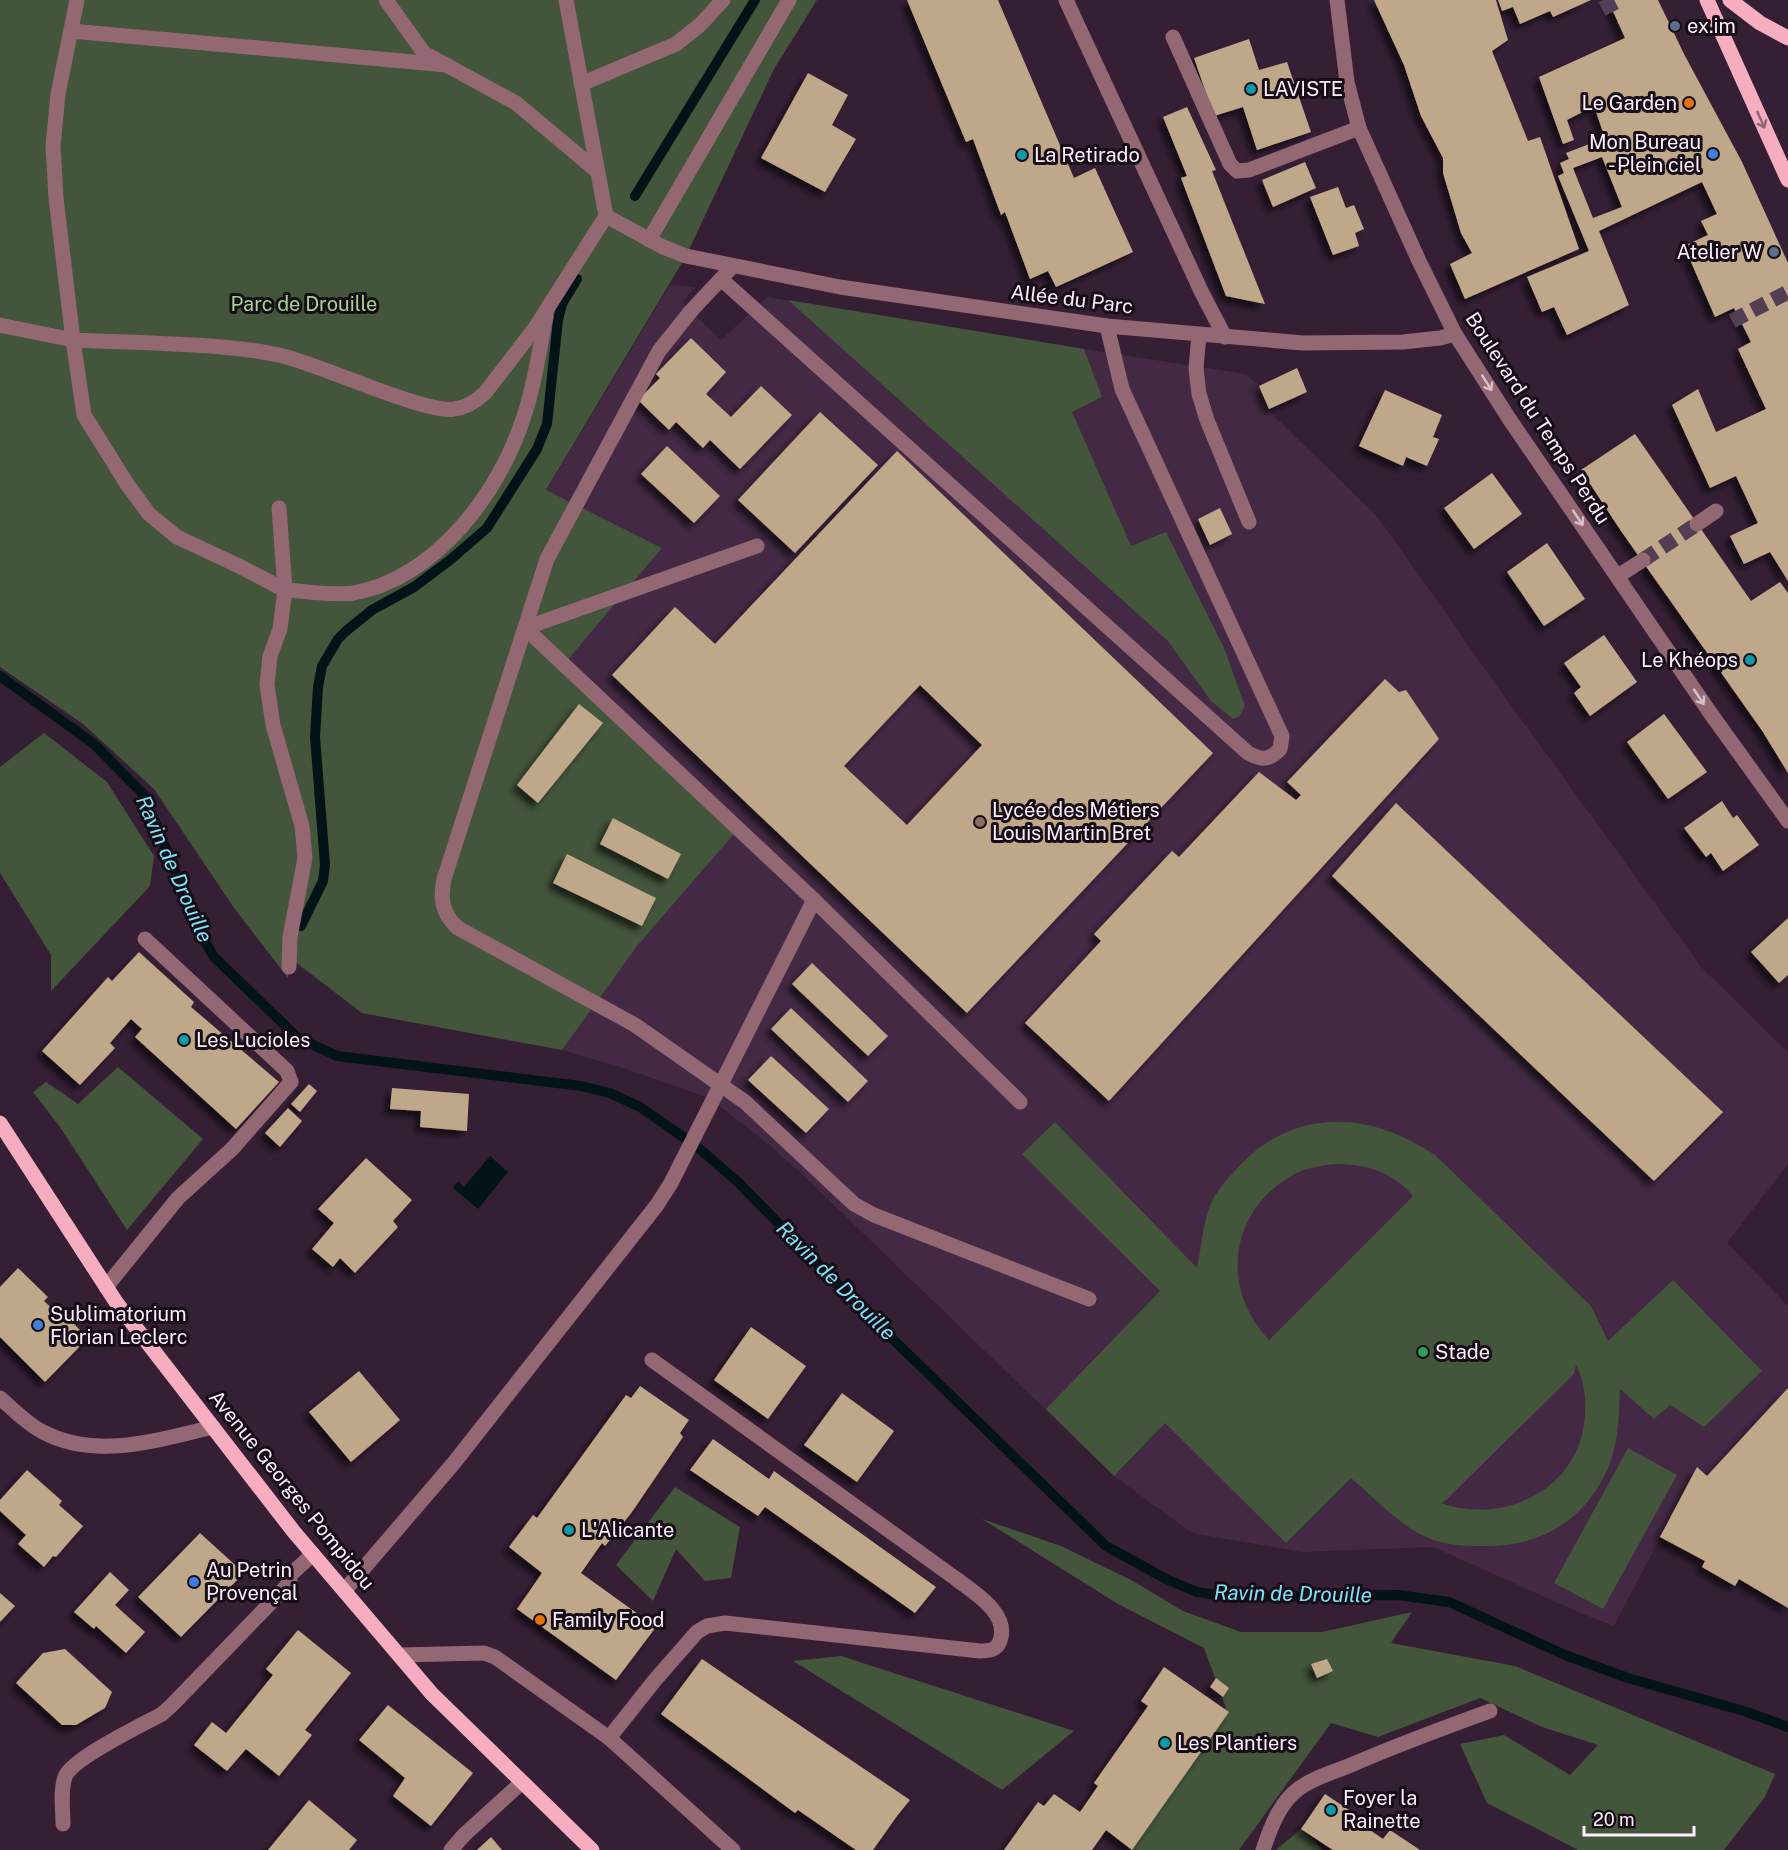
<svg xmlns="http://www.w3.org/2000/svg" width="1788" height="1850" viewBox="0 0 1788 1850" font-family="'Public Sans',sans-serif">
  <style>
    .built { fill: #432944 }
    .green { fill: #43553b; fill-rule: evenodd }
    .water { fill: #021418 }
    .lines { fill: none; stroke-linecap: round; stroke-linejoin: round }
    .stream { stroke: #021418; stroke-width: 10 }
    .building { fill: #bfa88a; fill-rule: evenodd; filter: url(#shadow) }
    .minor-tunnel { stroke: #533e53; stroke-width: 15; stroke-dasharray: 15 8; stroke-linecap: butt }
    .minor { stroke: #946873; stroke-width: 15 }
    .major { stroke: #f6adbf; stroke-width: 15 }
    .oneway { stroke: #926573 }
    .oneway2 { stroke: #d8bfcc }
    .service-dot { fill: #5c6f8a; stroke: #170d17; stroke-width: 2 }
    .culture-dot { fill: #0f9aa8; stroke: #170d17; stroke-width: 2 }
    .food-dot { fill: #e8710a; stroke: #170d17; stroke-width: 2 }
    .shop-dot { fill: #3f7fe0; stroke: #170d17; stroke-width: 2 }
    .education-dot { fill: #8d6e63; stroke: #170d17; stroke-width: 2 }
    .leisure-dot { fill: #2e9e5b; stroke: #170d17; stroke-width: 2 }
    .labels { text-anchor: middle; stroke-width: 6; stroke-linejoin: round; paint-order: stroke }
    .poi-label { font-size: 20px; fill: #fceefc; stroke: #170d17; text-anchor: start }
    .street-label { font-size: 20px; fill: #fceefc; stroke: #170d17 }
    .park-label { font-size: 20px; fill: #a6d292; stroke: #170d17 }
    .water-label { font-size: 21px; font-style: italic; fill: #7de3f8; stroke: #170d17 }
  </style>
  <defs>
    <filter id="shadow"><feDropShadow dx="-5.5" dy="5.5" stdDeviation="3" flood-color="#0009"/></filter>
  </defs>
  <rect width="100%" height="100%" fill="#351f35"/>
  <polygon class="built" points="670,285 696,287 682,302 721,340 767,297 1084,349 1246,374 1259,386 1270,412 1372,511 1385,527 1497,686 1702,968 1788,1052 1788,1164 1727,1243 1788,1306 1788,1388 1707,1476 1697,1467 1614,1626 1583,1614 1433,1547 1302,1552 1192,1533 1114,1476 806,1178 772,1147 709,1098 623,1068 562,1050 362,1013 546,491"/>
  <g class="green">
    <polygon points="0,0 817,0 774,69 686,256 546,490 662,548 565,663 739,828 637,946 562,1050 362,1013 290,958 288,978 234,908 154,789 83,724 0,667"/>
    <polygon points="788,300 1084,349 1102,397 1072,412 1131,546 1166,532 1224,648 1245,706 1240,716 1233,719 1211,701 1168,641"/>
    <polygon points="44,733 107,782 154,856 150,886 51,991 51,955 0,873 0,767"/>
    <polygon points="118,1067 203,1139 127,1230 60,1127 33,1092 46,1082 78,1104"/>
    <path d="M1055,1122L1197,1268C1202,1246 1202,1223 1212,1201C1219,1187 1232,1174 1243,1162C1300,1106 1373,1113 1435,1155L1591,1306L1608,1341L1673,1280L1762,1371L1704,1427L1670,1405L1654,1419L1620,1389C1619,1411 1619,1435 1612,1457C1594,1512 1548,1546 1489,1546C1470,1546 1448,1546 1431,1539C1400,1527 1376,1499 1351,1478L1286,1543L1165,1423L1114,1476L1046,1409L1160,1291L1022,1154ZM1334,1164C1365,1164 1392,1171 1413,1196L1269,1340C1219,1288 1230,1210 1293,1175C1306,1168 1320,1166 1334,1164ZM1576,1365C1584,1381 1586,1396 1585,1414C1582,1487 1506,1526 1441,1503L1446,1500L1574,1374Z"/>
    <polygon points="1628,1448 1677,1475 1603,1609 1554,1583"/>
    <polygon points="675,1487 740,1527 731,1578 705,1581 676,1549 653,1601 616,1565"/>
    <polygon points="982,1519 1061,1546 1133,1581 1183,1611 1241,1632 1322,1632 1412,1612 1391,1643 1515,1666 1775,1774 1765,1797 1724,1850 1578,1850 1487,1803 1460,1744 1504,1735 1570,1775 1598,1745 1542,1727 1480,1698 1378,1737 1331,1723 1239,1850 1132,1850 1226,1708 1204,1648 1118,1604"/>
    <polygon points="841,1656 1074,1731 1002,1790 793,1661"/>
    <polygon points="1301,1829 1323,1850 1276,1850"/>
  </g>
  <polygon class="water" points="490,1156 508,1172 478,1209 453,1188 458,1181 464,1187"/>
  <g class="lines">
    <g class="stream">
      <polyline points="635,196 755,0"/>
      <polyline points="0,676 94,744 144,795 201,935 214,957 298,1038 337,1056 581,1086 610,1093 640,1107 696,1146 738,1182 874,1321 1106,1546 1168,1580 1197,1592 1229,1597 1398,1595 1449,1602 1565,1655 1628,1678 1744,1711 1788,1727"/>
      <polyline points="301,926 323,881 325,865 315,737 318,687 322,666 338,639 346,631 372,610 414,587 450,560 487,528 537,449 547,424 558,320 562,304 577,279"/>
    </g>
  </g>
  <g class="building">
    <polygon points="907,0 998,0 1074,178 1095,168 1133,252 1056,287 1048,271 1030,279 1005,212 1001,215 973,139 966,142"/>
    <polygon points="1374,0 1496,0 1508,40 1492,51 1528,141 1540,137 1579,249 1465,299 1450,264 1472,253 1461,233 1443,173 1443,158 1421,116 1404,65"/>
    <polygon points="1498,0 1591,0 1553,17 1550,11 1520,24 1513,7 1502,11"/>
    <path d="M1608,0H1658L1684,54L1742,162L1788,263V581L1770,552L1744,564L1730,536L1758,523L1736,476L1710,488L1672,405L1698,389L1716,432L1766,409L1738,349L1751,342L1734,308L1715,317L1684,246L1708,235L1701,221L1717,214L1702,182L1599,231L1629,305L1567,335L1554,307L1542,312L1527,277L1589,251L1558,176L1564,173L1560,163L1569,159L1566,153L1605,138L1594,106L1567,120L1574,140L1563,144L1539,77L1625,38ZM1602,157L1622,207L1593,218L1573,168Z"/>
    <polygon points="1249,39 1259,70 1287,62 1311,132 1257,150 1243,107 1214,116 1194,58"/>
    <polygon points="808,73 848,95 832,125 856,139 825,192 761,158"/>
    <polygon points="1187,107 1216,170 1212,171 1265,304 1226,296 1181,178 1187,176 1163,117"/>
    <polygon points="1305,162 1316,188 1273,207 1262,180"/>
    <polygon points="1338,187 1346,208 1354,205 1364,229 1355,233 1359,246 1333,255 1310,197"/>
    <polygon points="691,338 726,372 706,394 731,417 761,386 792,415 740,469 710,440 703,448 676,422 669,430 638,400 660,378 656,374"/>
    <polygon points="1297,368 1307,392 1269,409 1259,386"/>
    <polygon points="1385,390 1442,415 1433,437 1439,439 1427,466 1406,457 1403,466 1359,446"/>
    <polygon points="820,412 878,465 795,553 738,500"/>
    <polygon points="1635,434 1751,601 1780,582 1788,593 1788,773 1763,732 1621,531 1581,470"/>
    <polygon points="667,446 720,496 694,523 641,474"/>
    <path d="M897,451L1213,753L967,1013L612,675L675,607L715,644ZM920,685L982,745L907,825L844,766Z"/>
    <polygon points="1492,473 1522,514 1474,549 1444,508"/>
    <polygon points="1220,508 1232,534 1210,545 1198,519"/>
    <polygon points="1547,543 1585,599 1544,626 1507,572"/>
    <polygon points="1604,635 1637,682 1590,716 1574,693 1581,687 1564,663"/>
    <polygon points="1385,679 1399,692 1406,690 1439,739 1109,1101 1025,1023 1101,941 1094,934 1172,851 1179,857 1259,772 1296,800 1301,795 1287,782"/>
    <polygon points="579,704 603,723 538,803 517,785"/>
    <polygon points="1664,714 1707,772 1668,799 1627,742"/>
    <polygon points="1722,801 1733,818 1737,815 1759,845 1723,871 1711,853 1706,857 1684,828"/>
    <polygon points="1396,803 1723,1112 1654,1181 1332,876"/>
    <polygon points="613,818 681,854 668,879 600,844"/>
    <polygon points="567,854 656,898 642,926 553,883"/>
    <polygon points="1788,918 1788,975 1779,983 1751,952"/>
    <polygon points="139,952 194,1002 191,1007 279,1082 236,1129 135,1037 142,1029 131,1019 110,1043 115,1048 80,1085 42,1051 108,977 112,981"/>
    <polygon points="812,963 888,1036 868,1056 792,984"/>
    <polygon points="791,1008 868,1081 848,1102 771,1029"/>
    <polygon points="771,1056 829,1109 806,1133 748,1080"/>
    <polygon points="309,1084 317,1091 300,1112 291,1104"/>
    <polygon points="392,1088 469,1094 467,1131 420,1127 421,1111 390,1109"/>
    <polygon points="288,1108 302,1121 280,1147 265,1133"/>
    <polygon points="366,1158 412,1200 393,1221 398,1227 355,1273 340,1258 333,1267 312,1249 334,1223 318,1209"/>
    <polygon points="18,1268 48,1297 44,1301 57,1313 60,1310 88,1338 45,1382 0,1337 0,1287"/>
    <polygon points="751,1327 806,1366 768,1419 714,1380"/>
    <polygon points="359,1371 400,1420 351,1462 309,1412"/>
    <polygon points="640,1386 689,1420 680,1433 683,1437 632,1512 605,1546 602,1543 581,1573 656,1627 616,1680 517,1609 542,1573 509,1547 533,1515 537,1518 626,1395 631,1398"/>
    <polygon points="1788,1388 1788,1608 1739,1579 1735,1586 1702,1567 1705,1561 1660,1537 1697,1467 1707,1476"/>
    <polygon points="842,1393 894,1431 857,1482 804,1445"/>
    <polygon points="713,1439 769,1479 774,1471 936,1587 915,1613 765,1507 758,1516 690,1470"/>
    <polygon points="27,1470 62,1501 59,1505 83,1526 56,1557 53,1556 44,1567 18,1544 26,1535 0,1511 0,1500"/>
    <polygon points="200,1533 244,1573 181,1637 138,1597"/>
    <polygon points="110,1572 129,1590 115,1605 145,1632 126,1653 96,1626 94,1629 74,1612"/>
    <polygon points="0,1593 15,1606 0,1622"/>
    <polygon points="298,1630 351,1673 305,1730 312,1735 279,1776 246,1749 227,1771 194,1745 212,1722 226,1733 273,1675 266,1669"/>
    <polygon points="65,1649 112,1692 105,1708 76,1725 62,1725 16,1683 43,1653"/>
    <polygon points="702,1659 910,1800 897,1816 873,1850 856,1850 798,1810 795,1813 661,1714"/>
    <polygon points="1327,1659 1333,1671 1317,1678 1311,1664"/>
    <polygon points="1164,1667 1229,1712 1132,1850 1106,1830 1092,1850 1004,1850 1038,1802 1044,1806 1054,1794 1080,1812 1098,1786 1094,1783 1148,1706 1141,1701"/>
    <polygon points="1216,1678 1229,1688 1223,1697 1210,1687"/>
    <polygon points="388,1705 473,1773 431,1826 393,1796 405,1778 359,1740"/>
    <polygon points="1325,1794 1373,1826 1370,1830 1383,1839 1390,1830 1420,1850 1333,1850 1301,1829"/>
    <polygon points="309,1800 357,1840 349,1850 268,1850"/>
    <polygon points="491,1837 502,1850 477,1850"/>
  </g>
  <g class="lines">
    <g class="minor-tunnel">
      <polyline points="1602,9 1620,0"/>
      <polyline points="1732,321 1788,292"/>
      <polyline points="1643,560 1697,524"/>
    </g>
    <g class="minor">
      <path d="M77,0L58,94L53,146L56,198L73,340C118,342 164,343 210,346C235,348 259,350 283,356C329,369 372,390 417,403C446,412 462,414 485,393L535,328L606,216"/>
      <polyline points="386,0 424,53 516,103 597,171"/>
      <polyline points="566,0 606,216 663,247 686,256 840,287 1107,326 1303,343 1403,342 1440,338 1455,334"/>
      <polyline points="1066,0 1202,293 1225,337"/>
      <polyline points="1337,0 1347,82 1359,128 1419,261 1455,334 1510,420 1711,714 1788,821"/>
      <polyline points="71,31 447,65"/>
      <polyline points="1173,37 1230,164 1237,171 1249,170 1359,128"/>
      <polyline points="581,84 676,44 700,25 723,0"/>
      <polyline points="649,240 789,0"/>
      <path d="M732,267L691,311L659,351L547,559L444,879C440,899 442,914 458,928L635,1025L745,1102L854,1204L874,1215L1089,1299"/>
      <path d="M721,279L1248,753C1261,760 1269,761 1280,749L1282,736L1122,389L1107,326"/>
      <polyline points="0,325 73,340 84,415 127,484 149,514 177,537 239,566 285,590"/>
      <polyline points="1199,335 1196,368 1199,394 1207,420 1249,522"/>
      <polyline points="279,508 285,590"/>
      <polyline points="1697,524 1716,511"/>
      <polyline points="757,546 525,628 814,900"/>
      <polyline points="1618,576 1643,560"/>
      <path d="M289,967L290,937L305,858L302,826L273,725L267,685L270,656L280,629L285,590C304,591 336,596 354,593C437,577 500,492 524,416C535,384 539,350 546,317"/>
      <polyline points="106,1287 178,1198 232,1149 291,1082 287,1071 145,939"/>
      <path d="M0,1398C14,1410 27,1424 43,1432C96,1460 158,1440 213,1427"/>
      <polyline points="345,1590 453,1464 657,1205 671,1183 814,900 1020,1102"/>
      <polyline points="400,1655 484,1653 495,1657 609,1738 733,1850"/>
      <path d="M609,1738L655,1680L697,1632L707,1626L725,1623L980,1651C989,1651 997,1650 1000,1641C1010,1613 973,1592 955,1578L652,1360"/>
      <path d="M63,1824C63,1809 60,1791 65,1777C71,1759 142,1725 162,1714L172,1705L284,1589L290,1581L289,1576L313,1554"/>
      <polyline points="451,1850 464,1835 521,1783"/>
      <path d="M1263,1850C1270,1829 1279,1804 1297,1790C1312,1778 1334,1772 1351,1765C1397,1745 1443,1728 1490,1711"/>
    </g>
    <g class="major">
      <polyline points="1707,0 1788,180"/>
      <polyline points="1730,0 1760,23 1788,38"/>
      <polyline points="0,1123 116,1302 294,1532 432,1694 592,1850"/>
    </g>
  </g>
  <defs><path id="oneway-shaft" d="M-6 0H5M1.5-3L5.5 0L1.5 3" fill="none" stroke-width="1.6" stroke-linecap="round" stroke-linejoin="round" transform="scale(1.5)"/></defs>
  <use class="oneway" href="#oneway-shaft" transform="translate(1761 120) rotate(66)"/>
  <g class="oneway2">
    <use href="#oneway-shaft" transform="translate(1487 383) rotate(58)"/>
    <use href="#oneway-shaft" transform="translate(1578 518) rotate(56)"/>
    <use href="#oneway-shaft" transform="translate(1699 697) rotate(56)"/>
  </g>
  <g class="service-dot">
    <circle cx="1675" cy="26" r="6"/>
    <circle cx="1774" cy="252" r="6"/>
  </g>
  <g class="culture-dot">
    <circle cx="1251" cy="89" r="6"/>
    <circle cx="1022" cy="155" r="6"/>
    <circle cx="1750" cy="660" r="6"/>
    <circle cx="184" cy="1040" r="6"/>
    <circle cx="569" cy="1530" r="6"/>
    <circle cx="1165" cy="1743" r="6"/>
    <circle cx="1331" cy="1810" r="6"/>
  </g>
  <g class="food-dot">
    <circle cx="1689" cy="103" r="6"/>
    <circle cx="540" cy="1620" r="6"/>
  </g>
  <g class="shop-dot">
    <circle cx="1713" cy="154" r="6"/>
    <circle cx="38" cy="1325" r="6"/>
    <circle cx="194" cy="1582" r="6"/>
  </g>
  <circle class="education-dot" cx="980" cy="822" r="6"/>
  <circle class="leisure-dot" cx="1423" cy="1352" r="6"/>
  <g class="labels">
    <g class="poi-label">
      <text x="1687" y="33">ex.im</text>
      <text x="1263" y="96">LAVISTE</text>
      <text x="1677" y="110" text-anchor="end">Le Garden</text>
      <text x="1701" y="149" text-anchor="end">Mon Bureau<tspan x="1701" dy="23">- Plein ciel</tspan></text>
      <text x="1034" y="162">La Retirado</text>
      <text x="1762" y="259" text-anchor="end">Atelier W</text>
      <text x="1738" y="667" text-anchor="end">Le Khéops</text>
      <text x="992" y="817">Lycée des Métiers<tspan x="992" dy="23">Louis Martin Bret</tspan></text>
      <text x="196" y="1047">Les Lucioles</text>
      <text x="50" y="1321">Sublimatorium<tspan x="50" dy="23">Florian Leclerc</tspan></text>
      <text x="1435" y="1359">Stade</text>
      <text x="581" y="1537">L'Alicante</text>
      <text x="206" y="1577">Au Petrin<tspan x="206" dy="23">Provençal</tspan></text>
      <text x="552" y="1627">Family Food</text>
      <text x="1177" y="1750">Les Plantiers</text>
      <text x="1343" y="1805">Foyer la<tspan x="1343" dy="23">Rainette</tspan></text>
    </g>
    <g class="street-label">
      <text transform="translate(1072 299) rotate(7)" y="7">Allée du Parc</text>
      <text transform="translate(1538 418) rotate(57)" y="7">Boulevard du Temps Perdu</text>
      <text transform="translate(292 1490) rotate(51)" y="7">Avenue Georges Pompidou</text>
    </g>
    <g class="park-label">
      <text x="304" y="311">Parc de Drouille</text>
    </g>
    <g class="water-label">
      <text transform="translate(174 869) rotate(66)" y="7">Ravin de Drouille</text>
      <text transform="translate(836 1281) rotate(45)" y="7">Ravin de Drouille</text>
      <text transform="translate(1293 1594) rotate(1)" y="7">Ravin de Drouille</text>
    </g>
  </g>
  <path d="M1584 1826v9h110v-9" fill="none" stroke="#fceefc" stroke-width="3"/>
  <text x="1593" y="1826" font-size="18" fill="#fceefc" stroke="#170d17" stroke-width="4.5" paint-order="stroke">20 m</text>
</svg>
